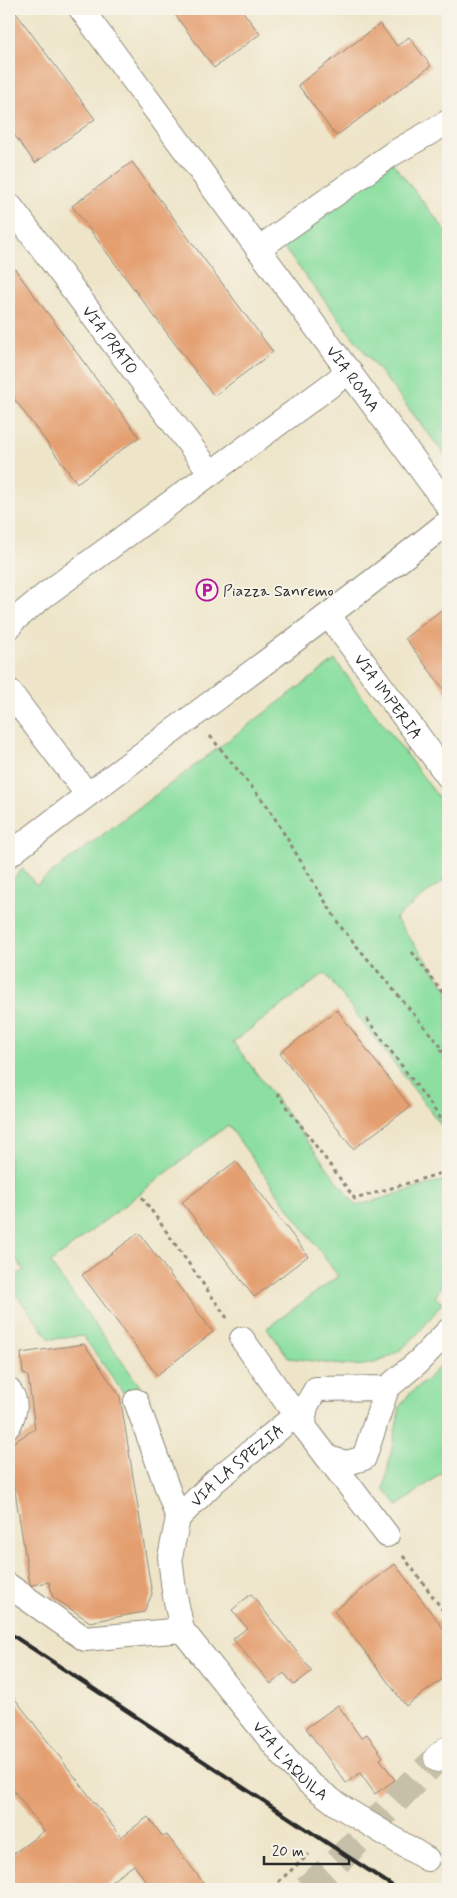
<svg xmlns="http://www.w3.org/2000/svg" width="457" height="1898" viewBox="0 0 457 1898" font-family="Mynerve,sans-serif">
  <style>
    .green { fill: #8cdfa1; stroke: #5c8566 }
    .building { fill: #e49f70 }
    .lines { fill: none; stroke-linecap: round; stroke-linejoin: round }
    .tertiary-tunnel { stroke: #c7c0a9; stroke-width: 28; stroke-dasharray: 28 14; stroke-linecap: butt }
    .minor-casing { stroke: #8c887a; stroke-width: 26 }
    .tertiary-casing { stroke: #8c887a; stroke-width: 29 }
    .path { stroke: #8c887a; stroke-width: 3; stroke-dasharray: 4 4; stroke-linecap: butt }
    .minor { stroke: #fff; stroke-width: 24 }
    .tertiary { stroke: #fff; stroke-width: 28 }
    .rail { stroke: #2b2b2b; stroke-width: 4 }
    .labels { text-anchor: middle; stroke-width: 4; stroke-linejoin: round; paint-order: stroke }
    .street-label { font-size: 16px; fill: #2b2b2b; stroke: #f7f3e8 }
    .poi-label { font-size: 16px; fill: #2b2b2b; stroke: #f7f3e8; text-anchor: start }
  </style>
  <rect width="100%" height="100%" fill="#f7f3e8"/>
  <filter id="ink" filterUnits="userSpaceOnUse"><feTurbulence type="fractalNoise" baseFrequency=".02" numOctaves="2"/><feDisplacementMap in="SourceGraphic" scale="10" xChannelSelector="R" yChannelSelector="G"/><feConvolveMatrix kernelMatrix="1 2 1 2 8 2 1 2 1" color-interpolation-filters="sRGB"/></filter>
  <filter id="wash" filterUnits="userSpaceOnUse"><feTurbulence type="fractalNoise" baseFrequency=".0096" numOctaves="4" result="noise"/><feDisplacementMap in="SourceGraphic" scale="20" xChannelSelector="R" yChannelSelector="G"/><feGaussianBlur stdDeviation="1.12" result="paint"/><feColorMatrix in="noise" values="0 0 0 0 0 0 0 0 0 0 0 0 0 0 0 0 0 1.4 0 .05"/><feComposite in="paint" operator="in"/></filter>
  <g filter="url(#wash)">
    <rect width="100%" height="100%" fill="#eee5c9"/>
    <g class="green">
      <polygon points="392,162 448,234 448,459 283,247"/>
      <path d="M335,660L448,810V877L395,918L448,990V1134L325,973L233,1042L356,1206L448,1179V1275L435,1297L442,1303C423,1328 403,1357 370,1364C349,1369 311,1360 289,1358L267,1328L338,1276L228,1125L50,1263L140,1386L124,1394L83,1336L50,1339L9,1285V1281L24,1270L9,1250V882L23,869L36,885Z"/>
      <polygon points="448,1358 448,1468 398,1506 384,1489 400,1407 408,1395 422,1384"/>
    </g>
    <g id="blocks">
      <g class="building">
        <polygon points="9,9 13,9 95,119 35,163 9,128"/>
        <polygon points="171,9 241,9 260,34 214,68"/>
        <polygon points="380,24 397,46 409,37 431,66 336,136 298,85"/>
        <polygon points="132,162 273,352 214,396 72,206"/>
        <polygon points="9,261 139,437 77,483 9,392"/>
        <polygon points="448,605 448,695 405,638"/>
        <polygon points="337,1010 410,1107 353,1149 280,1053"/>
        <polygon points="236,1161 308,1256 254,1297 182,1202"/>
        <polygon points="139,1233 213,1332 157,1375 82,1275"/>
        <polygon points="84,1344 120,1396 152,1594 144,1612 90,1622 53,1597 49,1582 32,1585 30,1584 9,1454 9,1445 35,1429 28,1376 23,1373 21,1353"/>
        <polygon points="395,1564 448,1635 448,1675 406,1706 334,1611"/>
        <polygon points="251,1594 312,1671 294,1685 284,1673 271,1684 233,1639 247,1628 232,1610"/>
        <polygon points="9,1691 121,1837 148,1817 163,1837 167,1835 208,1889 152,1889 134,1865 101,1889 9,1889 9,1857 44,1831 9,1784"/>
        <polygon points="338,1705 361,1738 367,1734 383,1757 380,1759 395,1780 375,1794 360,1773 346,1783 306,1728"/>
      </g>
    </g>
  </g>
  <g filter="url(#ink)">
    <use href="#blocks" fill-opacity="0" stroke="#8c887a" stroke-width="1"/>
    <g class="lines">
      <path class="tertiary-tunnel" d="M306,1889C355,1850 392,1800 438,1758"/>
      <g class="minor-casing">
        <g id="minor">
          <path id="s1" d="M81,9L448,506"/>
          <path id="s2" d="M11,207L211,473"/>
          <polyline points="258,249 392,154 448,122"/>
          <path id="s3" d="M329,616L448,776"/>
          <polyline points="9,627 13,621 45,595 350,371"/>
          <polyline points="9,691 87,794"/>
          <path d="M9,855C154,742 305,637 448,522"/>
          <polyline points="242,1339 304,1427"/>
          <polyline points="387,1388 316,1389 306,1406 304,1418 305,1428 328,1458 347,1463 364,1458 387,1388 418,1362 448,1331"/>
          <path d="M9,1390C18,1402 15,1412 9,1425"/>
          <polyline points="136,1401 178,1518 170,1557 174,1591 182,1630"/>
          <polyline points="328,1458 387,1535"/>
          <path id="s4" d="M178,1518L215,1481L296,1415"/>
          <path id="s5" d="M9,1586L85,1639L182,1630L286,1759L309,1783L338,1805L427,1859"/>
        </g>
      </g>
      <g class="tertiary-casing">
        <polyline id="tertiary" points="438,1758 448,1750"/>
      </g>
      <g class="path">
        <polyline points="210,736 268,807 340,926 448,1055"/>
        <polyline points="412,952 448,1000"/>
        <polyline points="367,1019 448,1128"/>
        <polyline points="441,1049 448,1067"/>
        <polyline points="277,1093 355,1199 448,1171"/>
        <polyline points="142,1197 227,1318"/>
        <polyline points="403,1556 448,1617"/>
        <polyline points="275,1889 276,1884 309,1854"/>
      </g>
      <use href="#minor" class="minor"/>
      <use href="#tertiary" class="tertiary"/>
      <polyline class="rail" points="9,1633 397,1889"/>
    </g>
  </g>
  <defs>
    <g id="parking-ring" transform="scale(1.125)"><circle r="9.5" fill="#f7f3e8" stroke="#b5179e" stroke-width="1.5"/><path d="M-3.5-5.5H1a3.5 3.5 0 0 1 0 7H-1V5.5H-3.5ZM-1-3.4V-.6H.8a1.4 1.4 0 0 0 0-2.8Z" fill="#b5179e"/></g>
  </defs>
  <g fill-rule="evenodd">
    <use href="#parking-ring" x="207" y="590"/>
  </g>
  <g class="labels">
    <g class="street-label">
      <text dy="6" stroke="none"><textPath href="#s2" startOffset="166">VIA PRATO</textPath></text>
      <text dy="6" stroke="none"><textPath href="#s1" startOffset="459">VIA ROMA</textPath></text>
      <text dy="6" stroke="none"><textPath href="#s3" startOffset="100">VIA IMPERIA</textPath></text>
      <text dy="6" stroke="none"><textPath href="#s4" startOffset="79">VIA LA SPEZIA</textPath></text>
      <text dy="6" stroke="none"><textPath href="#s5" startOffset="360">VIA L'AQUILA</textPath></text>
    </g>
    <g class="poi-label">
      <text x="223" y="596">Piazza Sanremo</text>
    </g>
  </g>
  <rect width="457" height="1898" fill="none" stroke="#f7f3e8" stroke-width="30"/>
  <path d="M264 1856v8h85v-8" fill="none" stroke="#2b2b2b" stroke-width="2.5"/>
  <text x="272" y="1856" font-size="15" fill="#2b2b2b" stroke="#f7f3e8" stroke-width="4" paint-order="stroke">20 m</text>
</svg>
